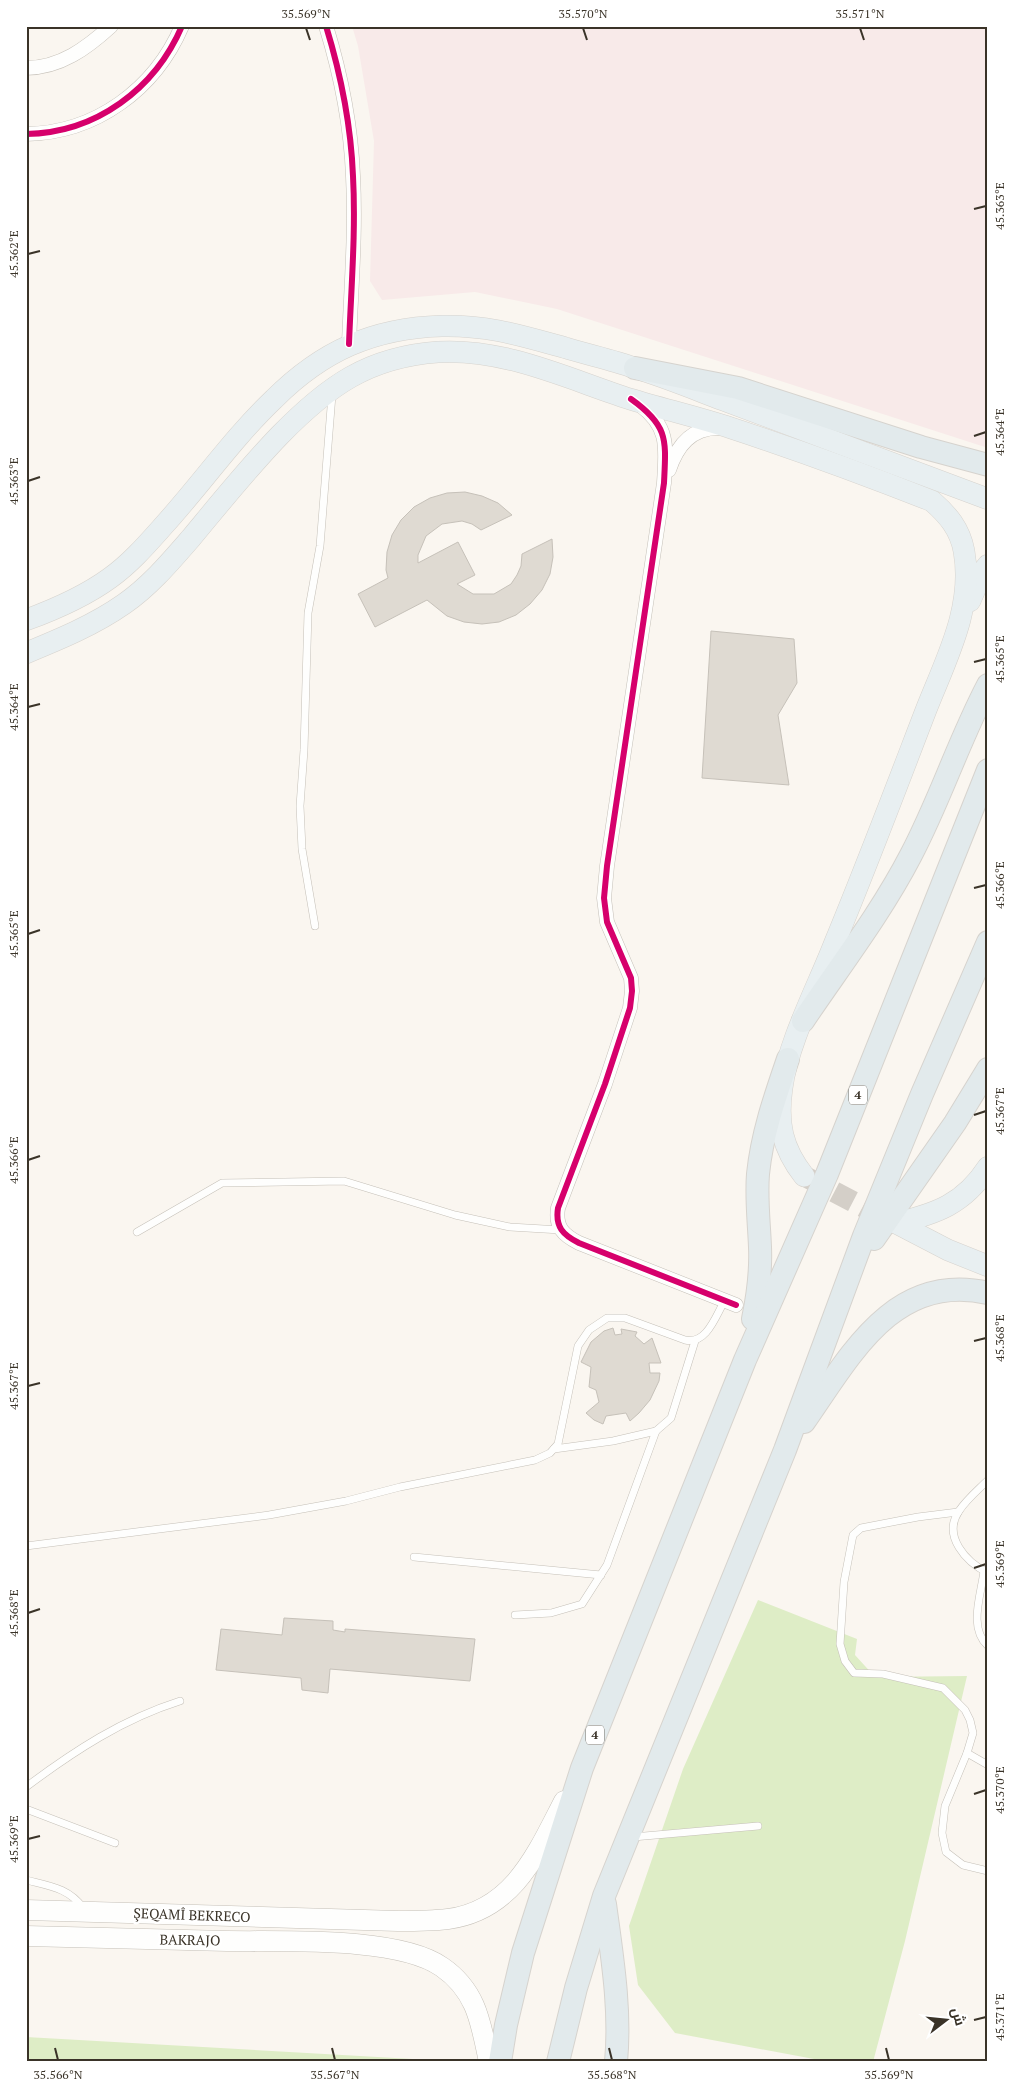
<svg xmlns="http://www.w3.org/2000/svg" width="1014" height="2088" viewBox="0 0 1014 2088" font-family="'PT Serif',Cairo,serif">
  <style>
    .education { fill: #f8eae9 }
    .green { fill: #deedc6 }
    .building { fill: #dfdad2; stroke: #c6c1b9 }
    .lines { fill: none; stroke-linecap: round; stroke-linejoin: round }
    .primary-tunnel { stroke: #d4cfc8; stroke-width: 21; stroke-dasharray: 21 11; stroke-linecap: butt }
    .service-casing { stroke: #c5c0b8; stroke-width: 8 }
    .minor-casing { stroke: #c5c0b8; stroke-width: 15 }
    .secondary-casing { stroke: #c5c0b8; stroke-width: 21 }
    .primary-casing { stroke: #d6d3ce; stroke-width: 22 }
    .trunk-casing { stroke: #d6d3ce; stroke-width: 24 }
    .service { stroke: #fefefd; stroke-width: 7 }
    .minor { stroke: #fefefd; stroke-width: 14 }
    .secondary { stroke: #fefefd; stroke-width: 20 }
    .primary { stroke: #e8eff1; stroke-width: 21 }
    .trunk { stroke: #e2eaec; stroke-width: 22 }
    .cycleway-casing { stroke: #fff; stroke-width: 9 }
    .cycleway { stroke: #d6006c; stroke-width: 6 }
    .ticks { fill: none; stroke: #3a3328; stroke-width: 2 }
    .labels { text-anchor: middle; stroke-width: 5; stroke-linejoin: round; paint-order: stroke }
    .shield { fill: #fff; stroke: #757068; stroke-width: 1 }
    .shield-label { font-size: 12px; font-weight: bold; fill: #3a3328 }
    .street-label { font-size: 14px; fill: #3a3328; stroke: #fff }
    .neatline { fill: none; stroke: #3a3328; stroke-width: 2 }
    .ticks-label { font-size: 12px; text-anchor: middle; fill: #3a3328 }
  </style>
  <rect width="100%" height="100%" fill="#faf6f0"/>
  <polygon class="education" points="352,26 988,26 988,448 557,309 475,292 382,300 370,281 374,141 358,46"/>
  <g class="green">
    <polygon points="758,1600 857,1639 855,1655 875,1677 967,1676 905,1941 873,2062 830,2062 675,2033 638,1985 629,1926 683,1769"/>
    <polygon points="26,2037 466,2062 26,2062"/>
  </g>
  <g class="building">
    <polygon points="465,492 482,496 498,503 512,515 481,530 472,524 462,521 442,524 426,536 418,555 418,563 458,542 475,575 457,584 473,594 494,594 511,584 517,575 521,566 522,554 552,539 553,557 550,574 542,590 530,604 516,615 499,622 482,624 464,622 447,616 427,600 375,627 358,594 388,578 386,570 387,552 392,535 401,520 414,507 430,498 447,493"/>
    <polygon points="711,631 794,639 797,683 778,715 789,785 702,778"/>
    <polygon points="613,1328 615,1335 622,1334 621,1329 637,1332 635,1336 644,1344 652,1338 661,1363 649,1363 650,1373 660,1373 659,1381 650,1400 639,1413 630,1421 626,1413 606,1416 603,1424 594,1420 586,1413 599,1402 596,1390 589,1387 591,1367 581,1362 591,1342 604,1331"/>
    <polygon points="284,1618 333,1621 333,1630 345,1632 345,1629 475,1639 470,1681 330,1669 328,1693 302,1690 301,1678 216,1670 221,1629 282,1635"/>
  </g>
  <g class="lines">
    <polyline class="primary-tunnel" points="806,1177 890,1221"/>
    <g class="service-casing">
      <g id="service">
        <polyline points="315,926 302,849 300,806 304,750 308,613 320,546 332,395"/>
        <polyline points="137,1232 222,1183 344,1181 455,1215 510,1227 561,1230"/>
        <polyline points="554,1449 613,1441 656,1431 671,1418 695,1341"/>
        <path d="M988,1480C978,1490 966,1500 959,1511C942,1536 966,1562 988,1573"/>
        <polyline points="958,1512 918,1517 861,1528 853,1535 844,1582 840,1644 845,1661 854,1673 883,1674 943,1688 965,1710 970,1720 973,1733 967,1753 945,1806 942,1833 946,1852 963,1865 988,1871"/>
        <path d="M26,1546L269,1515L346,1501L400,1487L535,1460L550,1453L558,1444L578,1346L589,1330L607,1318H625L685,1340C707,1345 716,1315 725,1300"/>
        <polyline points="414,1557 601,1575"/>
        <path d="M984,1571C981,1595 968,1628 988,1646"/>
        <polyline points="515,1615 551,1613 582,1604 607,1565 656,1431"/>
        <polyline points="967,1753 988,1765"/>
        <path d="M26,1787C74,1751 123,1719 180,1701"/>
        <polyline points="26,1809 115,1843"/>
        <polyline points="633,1837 758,1826"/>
        <path d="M26,1880C49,1886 69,1888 83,1908"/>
      </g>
    </g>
    <g class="minor-casing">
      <g id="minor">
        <path d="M326,26C341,75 351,126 353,176C356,232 351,289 349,344"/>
        <path d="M26,68C60,68 87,48 111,26"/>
        <path d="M26,134C96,133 155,89 182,26"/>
        <path d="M640,405C670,427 666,449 664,483L607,866L604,898L607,922L631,978L632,991L630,1008L605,1084L558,1208C555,1227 563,1235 579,1243L736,1305"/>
        <path d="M669,470C677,446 691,428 718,428"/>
      </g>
    </g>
    <g class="secondary-casing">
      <g id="secondary">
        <path d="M26,1910L398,1921C414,1921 431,1921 448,1919C514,1910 537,1853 564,1801"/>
        <path d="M26,1936C93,1938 160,1939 227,1941C282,1942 398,1936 442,1967C477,1991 481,2024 489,2062"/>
      </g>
    </g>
    <g class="primary-casing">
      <g id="primary">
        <polyline points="970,601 983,571 988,565"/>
        <path d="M26,620C56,609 84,597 110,578C131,563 148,543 165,524C202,483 234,437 274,399C322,351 373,328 442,326C489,325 522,336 566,348C589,355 613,360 635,368C665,377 694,389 723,400C812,433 900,466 988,499"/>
        <path d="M26,653C60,639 94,625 124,604C150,586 171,561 191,538C220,503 249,467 280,435C328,386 368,357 438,352C505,348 568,379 630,399C663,409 697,417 731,428C798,450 866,475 932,501C948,515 960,529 964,551C974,608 946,659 926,710C896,788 867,865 835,942C818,986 788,1042 782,1088C777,1123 782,1148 804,1176"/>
        <path d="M896,1223C936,1214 964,1204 988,1167"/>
        <polyline points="896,1223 948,1250 988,1266"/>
      </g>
    </g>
    <g class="trunk-casing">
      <g id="trunk">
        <polyline points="635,368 738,388 921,447 988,465"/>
        <path d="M803,1021C840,966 881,913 911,855C940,800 959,740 988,685"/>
        <polyline points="874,1239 955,1123 988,1069"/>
        <path d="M753,1319C758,1295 761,1271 760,1247C759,1222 756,1198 758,1174C762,1134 775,1097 788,1059"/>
        <path d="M804,1422C849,1358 893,1271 988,1293"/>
        <path d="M605,1904C612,1956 621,2009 616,2062"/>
        <polyline points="500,2062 506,2025 523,1953 582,1768 745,1360 827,1174 988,770"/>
        <polyline points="558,2062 576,1988 604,1896 785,1450 864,1236 922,1094 988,942"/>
      </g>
    </g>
    <use href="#service" class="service"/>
    <use href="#minor" class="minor"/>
    <use href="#secondary" class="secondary"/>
    <use href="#primary" class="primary"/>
    <use href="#trunk" class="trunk"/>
    <g class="cycleway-casing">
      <g id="cycleway">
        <path d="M326,26C341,75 351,126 353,176C356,232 351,289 349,344"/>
        <path d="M26,134C96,133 155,89 182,26"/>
        <path d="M631,399C669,426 666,440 664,483L607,866L604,898L607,922L631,978L632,991L630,1008L605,1084L558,1208C555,1227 563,1235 579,1243L736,1305"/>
      </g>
    </g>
    <use href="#cycleway" class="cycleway"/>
  </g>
  <path class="ticks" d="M306,28L310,40M583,28L587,40M860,28L864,40M974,209L986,206M28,254L40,251M974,436L986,432M28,481L40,477M974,662L986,659M28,707L40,704M974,888L986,885M28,934L40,930M974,1115L986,1111M28,1160L40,1156M974,1341L986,1338M28,1386L40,1383M974,1568L986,1564M28,1613L40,1609M974,1794L986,1790M28,1839L40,1836M974,2020L986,2017M55,2048L58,2060M332,2048L335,2060M609,2048L612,2060M886,2048L889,2060"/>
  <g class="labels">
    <g class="shield">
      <rect x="849" y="1085.5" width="18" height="19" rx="4"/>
      <rect x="586" y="1725.5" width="18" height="19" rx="4"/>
    </g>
    <g class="shield-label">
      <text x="858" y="1099">4</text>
      <text x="595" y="1739">4</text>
    </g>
    <g class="street-label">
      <text transform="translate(192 1915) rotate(2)" y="5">ŞEQAMÎ BEKRECO</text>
      <text transform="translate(190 1940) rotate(1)" y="5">BAKRAJO</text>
    </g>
  </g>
  <rect width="1014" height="2088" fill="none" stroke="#ffffff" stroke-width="55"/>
  <g transform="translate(946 2020) rotate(74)" stroke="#ffffff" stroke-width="4" paint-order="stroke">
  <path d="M0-4L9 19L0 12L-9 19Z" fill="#3a3328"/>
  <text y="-8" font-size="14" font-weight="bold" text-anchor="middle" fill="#3a3328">ش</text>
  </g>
  <rect x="28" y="28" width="958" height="2032" class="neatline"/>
  <g class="ticks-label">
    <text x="306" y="18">35.569°N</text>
    <text x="583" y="18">35.570°N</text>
    <text x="860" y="18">35.571°N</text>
    <text transform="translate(1000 206) rotate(-90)" y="4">45.363°E</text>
    <text transform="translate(14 254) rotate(-90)" y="4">45.362°E</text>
    <text transform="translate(1000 432) rotate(-90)" y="4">45.364°E</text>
    <text transform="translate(14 481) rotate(-90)" y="4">45.363°E</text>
    <text transform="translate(1000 659) rotate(-90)" y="4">45.365°E</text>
    <text transform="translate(14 707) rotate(-90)" y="4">45.364°E</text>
    <text transform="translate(1000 885) rotate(-90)" y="4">45.366°E</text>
    <text transform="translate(14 934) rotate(-90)" y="4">45.365°E</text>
    <text transform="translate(1000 1111) rotate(-90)" y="4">45.367°E</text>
    <text transform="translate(14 1160) rotate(-90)" y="4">45.366°E</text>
    <text transform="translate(1000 1338) rotate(-90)" y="4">45.368°E</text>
    <text transform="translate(14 1386) rotate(-90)" y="4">45.367°E</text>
    <text transform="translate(1000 1564) rotate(-90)" y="4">45.369°E</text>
    <text transform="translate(14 1613) rotate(-90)" y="4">45.368°E</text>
    <text transform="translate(1000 1790) rotate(-90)" y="4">45.370°E</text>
    <text transform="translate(14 1839) rotate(-90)" y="4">45.369°E</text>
    <text transform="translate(1000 2017) rotate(-90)" y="4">45.371°E</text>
    <text x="58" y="2079">35.566°N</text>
    <text x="335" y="2079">35.567°N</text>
    <text x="612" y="2079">35.568°N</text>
    <text x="889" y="2079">35.569°N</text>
  </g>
</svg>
